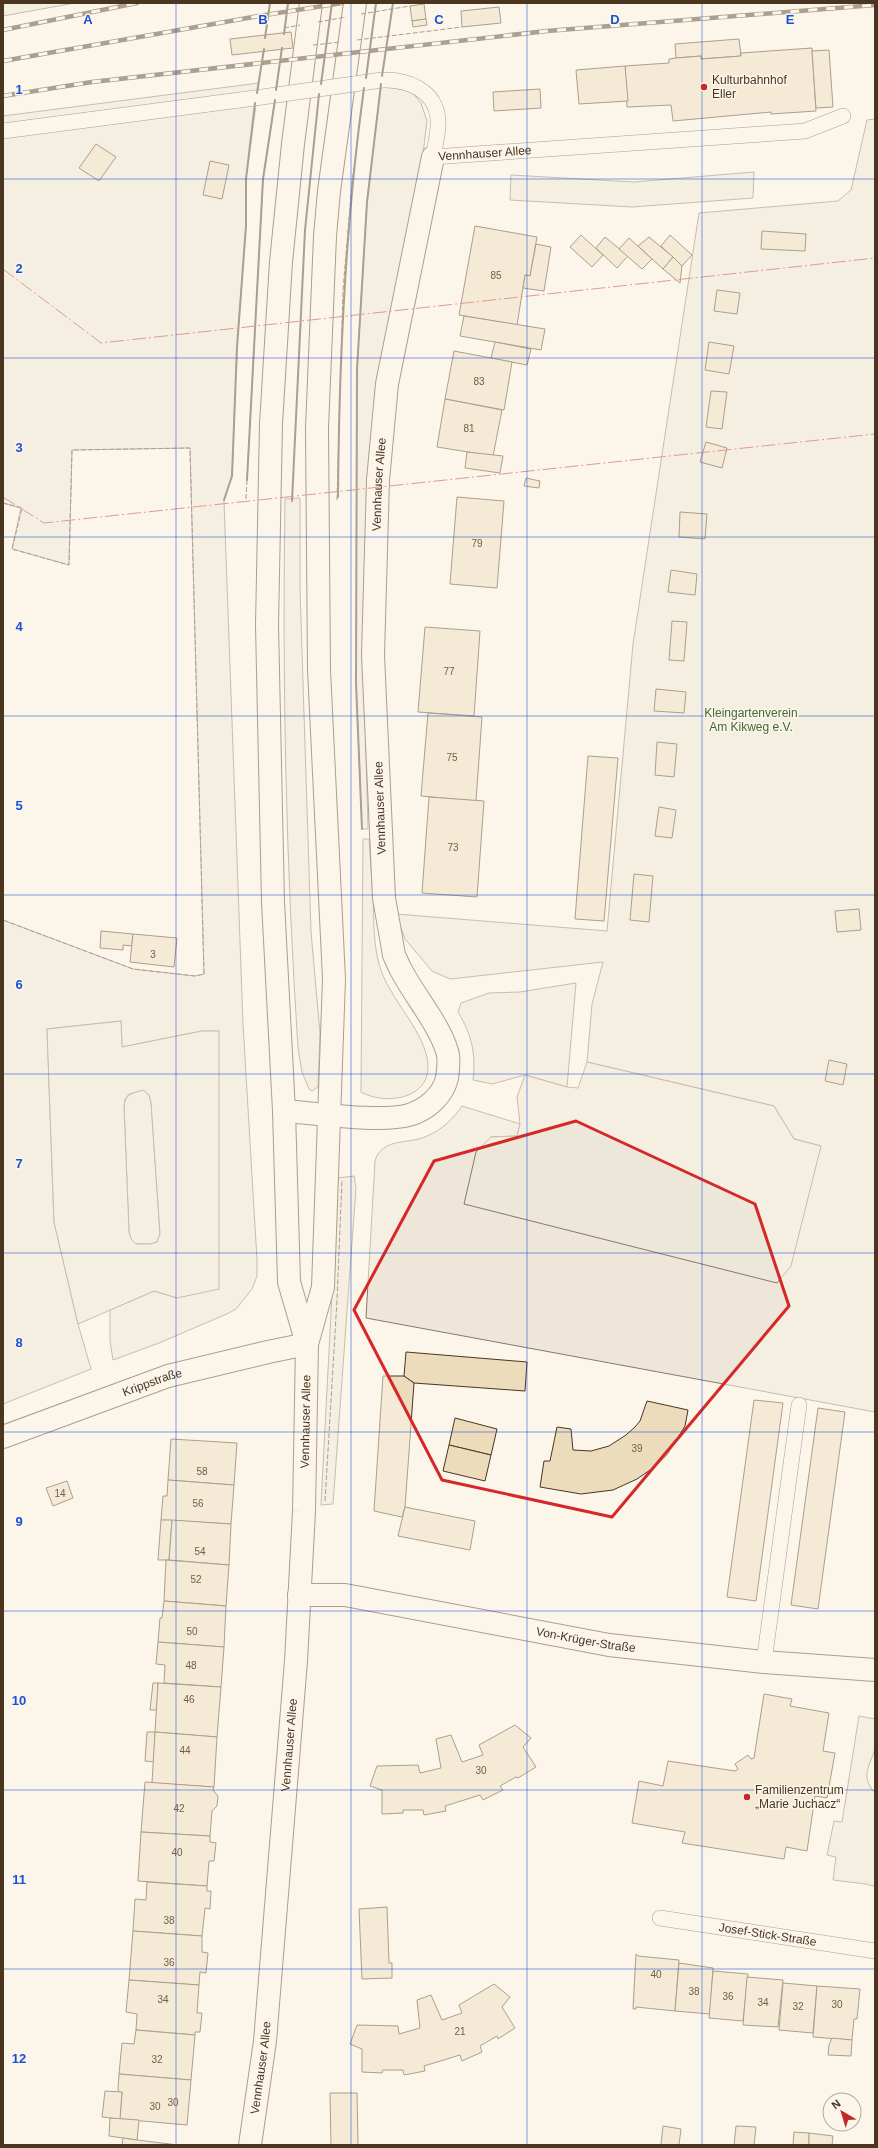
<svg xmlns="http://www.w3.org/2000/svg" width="878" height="2148" viewBox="0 0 878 2148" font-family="Helvetica,sans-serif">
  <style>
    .green { fill: #ede6d9; stroke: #887966 }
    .parking { fill: #ede7d9; stroke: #887966; fill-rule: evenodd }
    .building { fill: #ecdcbc; stroke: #4a3520 }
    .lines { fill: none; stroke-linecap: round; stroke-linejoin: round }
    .service-casing { stroke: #4a3520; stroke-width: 16 }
    .minor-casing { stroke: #4a3520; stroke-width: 24 }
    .secondary-casing { stroke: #4a3520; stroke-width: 24 }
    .service { stroke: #fbf6e9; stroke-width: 15 }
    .minor { stroke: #fbf6e9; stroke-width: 22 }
    .secondary { stroke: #fbf6e9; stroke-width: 22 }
    .rail-casing { stroke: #4a3520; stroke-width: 4.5 }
    .rail { stroke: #fbf6e9; stroke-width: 3; stroke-dasharray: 9; stroke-linecap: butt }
    .service-bridge-casing { stroke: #4a3520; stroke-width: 16; stroke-linecap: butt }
    .service-bridge { stroke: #fbf6e9; stroke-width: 15 }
    .fence { stroke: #4a3520; stroke-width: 1; stroke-dasharray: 5 2; stroke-linecap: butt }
    .wall { stroke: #4a3520; stroke-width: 2 }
    .power { stroke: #c62828; stroke-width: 1; stroke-dasharray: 14 3 2 3; stroke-linecap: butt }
    .marked { fill: none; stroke: #d62828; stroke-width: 3; stroke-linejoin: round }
    .grid { fill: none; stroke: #1d4ed8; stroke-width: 1; stroke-opacity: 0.55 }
    .poi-dot { fill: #c62828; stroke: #fbf6e9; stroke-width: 1.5 }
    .labels { text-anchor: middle; stroke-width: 3; stroke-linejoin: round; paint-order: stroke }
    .number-label { font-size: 10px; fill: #725f47 }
    .poi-label { font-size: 12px; fill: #4a3520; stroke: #fbf6e9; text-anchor: start }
    .street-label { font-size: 12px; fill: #4a3520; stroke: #fbf6e9 }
    .park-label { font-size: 12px; fill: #436837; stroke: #fbf6e9 }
    .grid-label { font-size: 13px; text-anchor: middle; font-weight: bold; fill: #1d4ed8; stroke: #fbf6e9; stroke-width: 3; stroke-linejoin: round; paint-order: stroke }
  </style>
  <rect width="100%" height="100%" fill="#fbf6e9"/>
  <g class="green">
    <polygon points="3,3 75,3 3,16"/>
    <polygon points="259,83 246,179 246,226 237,347 232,476 224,501 243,1024 257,1260 257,1276 252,1289 236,1309 229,1313 159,1343 113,1360 110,1341 110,1310 154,1291 177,1298 219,1031 202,1031 122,1047 121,1021 47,1029 54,1222 78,1324 91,1369 3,1404 3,920 133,969 195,976 204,974 190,448 72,450 69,565 12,549 21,508 3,503 3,116"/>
    <polygon points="381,86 411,91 421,103 427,121 363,638 368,829 362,829 356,683 357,369 367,202"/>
    <path d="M875,119V1412L366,1318L375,1161C382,1137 408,1145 427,1136C442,1130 454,1118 462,1106L520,1124L517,1136L491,1137L821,1146L794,1139L774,1106L587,1062L592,1004L603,962L450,979L432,971L405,939L396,914L607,931L633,644L699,213L838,201L851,190L867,120Z"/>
    <path d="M300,498V589L311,932L320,1033L318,1087L312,1091L309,1089L302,1072L298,1048C286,865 282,683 285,499Z"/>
    <path d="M363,839H369C370,858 372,878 373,897C374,919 373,942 379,964C388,999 428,1033 428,1067C428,1100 384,1105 361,1092Z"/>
    <path d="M576,983L567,1087L525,1075L492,1084L473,1080C476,1054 472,1035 458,1012L461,1003L489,993L520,992Z"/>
    <path d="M143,1090L149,1095L151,1102L160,1234L157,1242L151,1244H136L131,1239L129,1232L124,1106C125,1094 132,1093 143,1090Z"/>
    <polygon points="354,1176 356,1188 333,1504 321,1505 338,1178"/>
    <path d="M859,1716L875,1719C875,1728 877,1739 875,1748C871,1765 859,1775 875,1793V1884L873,1886L866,1884L833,1880L836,1857L827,1855L834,1821L842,1822Z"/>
  </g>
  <g class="parking">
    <polygon points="754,172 753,198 632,207 510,200 511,175 634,182"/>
    <path d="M121,1021L122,1047L202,1031H219V1289L177,1298L154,1291L78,1324L54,1222L47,1029ZM143,1090L149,1095L151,1102L160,1234L157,1242L150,1244H136L131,1239L129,1232L124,1106L125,1099L129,1094Z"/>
    <polygon points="587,1062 774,1106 794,1139 821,1146 791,1266 777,1283 464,1204 476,1152 491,1137 517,1136 520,1124 517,1097 525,1075 567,1087 578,1088"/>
  </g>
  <g class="building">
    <polygon points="424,4 426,19 412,21 410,6"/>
    <polygon points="499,7 501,23 462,27 461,11"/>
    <polygon points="426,19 427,25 413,27 412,21"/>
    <polygon points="291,32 293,48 232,55 230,39"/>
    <polygon points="739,39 741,56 701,59 701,56 676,58 675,44"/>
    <polygon points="812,48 816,111 771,114 771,112 673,121 671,105 627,107 625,66 669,63 669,59 676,58 701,56 701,59 741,56 741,53"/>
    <polygon points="829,50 833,107 816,108 812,51"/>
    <polygon points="625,66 628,101 579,104 576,70"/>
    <polygon points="540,89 541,108 494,111 493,92"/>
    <polygon points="96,144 116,157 99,181 79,168"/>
    <polygon points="210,161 229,165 222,199 203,195"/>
    <polygon points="475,226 537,237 530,276 525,275 517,325 459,315"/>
    <polygon points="762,231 806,234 805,251 761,249"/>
    <polygon points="581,235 603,255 592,267 570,247"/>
    <polygon points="670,235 692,255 682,266 661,246"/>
    <polygon points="605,237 628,256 617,268 596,248"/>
    <polygon points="649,237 673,257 663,269 638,246"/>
    <polygon points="629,238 652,259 642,269 619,249"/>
    <polygon points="536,244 551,247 544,291 523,288 525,275 530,276"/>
    <polygon points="673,257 682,266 680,283 663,269"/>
    <polygon points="717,290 740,293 737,314 714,311"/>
    <polygon points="464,316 545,329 541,350 460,336"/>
    <polygon points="495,342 531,349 527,365 491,358"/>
    <polygon points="709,342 734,346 729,374 705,370"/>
    <polygon points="454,351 512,362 504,410 445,399"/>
    <polygon points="711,391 727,392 722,429 706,427"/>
    <polygon points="445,399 502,410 493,456 437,447"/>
    <polygon points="706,442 727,448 722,468 700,462"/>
    <polygon points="467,452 503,456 500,473 465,468"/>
    <polygon points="526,478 540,481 539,488 524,486"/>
    <polygon points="457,497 504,501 497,588 450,584"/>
    <polygon points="680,512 707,514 705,539 679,537"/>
    <polygon points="671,570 697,574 695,595 668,592"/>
    <polygon points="672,621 687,622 684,661 669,660"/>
    <polygon points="425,627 480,631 474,716 418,712"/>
    <polygon points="656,689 686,692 684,713 654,711"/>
    <polygon points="428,713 482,717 476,801 421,796"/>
    <polygon points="657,742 677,744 674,777 655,775"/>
    <polygon points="588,756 618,758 604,921 575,919"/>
    <polygon points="429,797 484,801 477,897 422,893"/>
    <polygon points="659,807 676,810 672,838 655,836"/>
    <polygon points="634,874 653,876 649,922 630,920"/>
    <polygon points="859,909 861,930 837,932 835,911"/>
    <polygon points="101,931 133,934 132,946 123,945 123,950 100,948"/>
    <polygon points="133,934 177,938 174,967 130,962"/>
    <polygon points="829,1060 847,1064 843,1085 825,1081"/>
    <polygon points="406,1352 527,1362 525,1391 414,1383 404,1376"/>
    <polygon points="383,1376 404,1376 414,1383 405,1507 402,1517 374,1511"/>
    <polygon points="754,1400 783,1403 756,1601 727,1597"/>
    <polygon points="647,1401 688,1410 685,1426 676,1441 667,1455 653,1468 637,1479 613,1490 581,1494 540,1487 544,1461 550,1461 557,1427 571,1429 573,1450 591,1451 609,1446 626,1435 635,1427 640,1421"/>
    <polygon points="818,1408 845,1412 818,1609 791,1605"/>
    <polygon points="455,1418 497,1429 491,1455 449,1445"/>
    <polygon points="171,1439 237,1443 234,1485 168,1480"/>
    <polygon points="449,1445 491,1455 485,1481 443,1471"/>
    <polygon points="168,1480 234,1485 231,1524 161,1520 163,1496 167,1496"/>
    <polygon points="67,1481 73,1498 53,1506 46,1488"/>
    <polygon points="405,1507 475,1521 470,1550 398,1536"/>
    <polygon points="161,1520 172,1520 169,1560 158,1560"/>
    <polygon points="172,1520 231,1524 229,1565 169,1560"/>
    <polygon points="166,1560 229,1565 226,1606 164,1601"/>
    <polygon points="164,1601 226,1606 224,1647 158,1642 160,1618 162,1618"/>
    <polygon points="158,1642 224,1647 221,1687 164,1683 165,1665 156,1664"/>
    <polygon points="153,1683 158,1683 157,1710 150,1710"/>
    <polygon points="158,1683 221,1687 217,1737 155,1732"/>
    <polygon points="764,1694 792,1699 790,1706 829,1713 823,1751 835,1753 827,1798 815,1796 807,1851 786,1847 784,1859 682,1843 685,1832 632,1823 639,1781 663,1786 668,1761 735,1771 738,1769 735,1764 748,1755 751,1759 754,1758"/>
    <polygon points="515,1725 531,1738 523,1747 536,1767 518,1778 516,1777 500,1786 503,1790 483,1800 480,1795 445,1806 446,1811 424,1815 423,1810 403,1810 403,1813 382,1814 382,1790 370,1786 377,1766 418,1765 420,1773 441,1768 436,1739 451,1735 462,1762 483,1755 479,1745"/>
    <polygon points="147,1732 155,1732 154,1762 145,1761"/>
    <polygon points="155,1732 217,1737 214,1787 152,1783"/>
    <polygon points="145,1782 214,1787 213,1790 218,1796 217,1806 212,1811 210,1836 141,1832"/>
    <polygon points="141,1832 210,1836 210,1842 216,1843 214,1861 209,1861 207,1886 138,1881"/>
    <polygon points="147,1882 207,1886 207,1891 211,1891 210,1909 205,1908 202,1936 133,1931 135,1899 146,1900"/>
    <polygon points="387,1907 389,1963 392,1963 392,1978 362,1979 359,1909"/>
    <polygon points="133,1931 202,1936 202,1952 208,1953 206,1973 200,1972 199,1985 129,1980"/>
    <polygon points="636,1954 638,1956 679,1960 675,2011 636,2007 636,2009 633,2009"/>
    <polygon points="679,1963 713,1968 710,2014 675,2011"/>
    <polygon points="713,1971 748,1974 743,2021 709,2018"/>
    <polygon points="747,1977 783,1980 778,2027 743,2025"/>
    <polygon points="129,1980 199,1985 197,2013 202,2013 200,2032 195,2032 195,2035 136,2030 137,2014 126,2012"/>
    <polygon points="783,1983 817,1986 813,2033 779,2030"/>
    <polygon points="494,1984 510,1997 502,2007 515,2028 498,2039 497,2036 480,2046 482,2052 462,2061 460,2055 424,2066 425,2071 404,2075 403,2070 383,2070 382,2073 362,2072 362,2049 350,2044 357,2025 398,2026 399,2034 420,2028 417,2000 431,1995 442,2020 462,2013 459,2005"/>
    <polygon points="817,1986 860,1989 857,2019 854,2019 852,2040 813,2037"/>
    <polygon points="136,2030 195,2035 191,2080 119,2074 122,2043 134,2044"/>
    <polygon points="832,2038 852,2040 851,2056 828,2055 829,2045"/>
    <polygon points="119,2074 191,2080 187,2125 120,2119 122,2092 119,2093 118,2089"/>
    <polygon points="105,2091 122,2092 120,2119 102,2117"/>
    <polygon points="330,2093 357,2093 358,2145 331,2145"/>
    <polygon points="110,2118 139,2120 137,2140 109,2136"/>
    <polygon points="663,2126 681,2129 679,2145 661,2145"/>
    <polygon points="736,2126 756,2127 754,2145 734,2145"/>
    <polygon points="794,2132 809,2133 809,2145 793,2145"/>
    <polygon points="809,2133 833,2136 832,2145 809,2145"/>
    <polygon points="123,2138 137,2140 178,2145 122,2145"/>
  </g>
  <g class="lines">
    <g class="service-casing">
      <g id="service">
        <path id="s1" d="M382,80C407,79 436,90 438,120C439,132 435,145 433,157L805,131L843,116"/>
        <polyline points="3,131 255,98"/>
        <polyline points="764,1662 799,1405"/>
        <path id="s2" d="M660,1918L875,1951"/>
      </g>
    </g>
    <g class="minor-casing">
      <g id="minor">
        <path id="s3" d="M284,1111C316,1113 380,1123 409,1115C426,1110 443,1096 447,1078C448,1070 450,1059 447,1051C439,1024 413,994 400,968L394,955L384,898L373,655L378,480L387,384L433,157"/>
        <path id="s4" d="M3,1437L168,1376L268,1352L307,1344"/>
        <path id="s5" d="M299,1595H345L609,1645L764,1662L875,1670"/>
      </g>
    </g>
    <g class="secondary-casing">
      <g id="secondary">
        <polyline points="307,1344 289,1282 284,1111 273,902 267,625 271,424 281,262 293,144 311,3"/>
        <path id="s6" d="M250,2145L265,2041L296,1661L304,1511L307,1344L323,1287L334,979L319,670L317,428L325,236L329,191L355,3"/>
      </g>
    </g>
    <use href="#service" class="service"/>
    <use href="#minor" class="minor"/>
    <use href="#secondary" class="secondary"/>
    <g class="rail-casing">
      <g id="rail">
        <polyline points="3,30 137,3"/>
        <polyline points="3,61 253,17 342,3"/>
        <polyline points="3,96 92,82 547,31 875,5"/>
      </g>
    </g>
    <use href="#rail" class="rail"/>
    <g class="service-bridge-casing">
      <polyline id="service-bridge" points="255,98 382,80"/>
    </g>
    <use href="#service-bridge" class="service-bridge"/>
    <g class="fence">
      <polyline points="361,14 410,6"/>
      <polyline points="318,22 346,17"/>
      <polyline points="284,28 300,25"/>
      <polyline points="284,35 288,3"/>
      <polyline points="357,40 462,27"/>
      <polyline points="313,45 341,42"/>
      <polyline points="366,78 376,3"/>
      <polyline points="276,90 282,47"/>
      <polyline points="246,499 263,179 275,100"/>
      <polyline points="337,500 343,290 352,183 364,88"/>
      <polyline points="3,503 22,508 12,549 69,565 72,450 190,448 204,974 195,976 133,969 3,920"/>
      <polyline points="325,1501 337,1300 342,1180"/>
    </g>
    <g class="wall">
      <polyline points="284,34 288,3"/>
      <polyline points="265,38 270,3"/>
      <polyline points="382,76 393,3"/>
      <polyline points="366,78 376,3"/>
      <polyline points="321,84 332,3"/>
      <polyline points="276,90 282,48"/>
      <polyline points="257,93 264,49"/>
      <polyline points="247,480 263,179 275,100"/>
      <path d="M338,497C339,360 345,224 364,88"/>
      <polyline points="224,500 232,476 237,347 246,226 246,179 255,103"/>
      <polyline points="292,501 305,230 319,94"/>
      <polyline points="362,829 356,683 357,369 367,202 381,84"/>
    </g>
    <g class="power">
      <polyline points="3,269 101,343 875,258"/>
      <polyline points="3,497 44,523 875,434"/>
    </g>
  </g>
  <path d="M0 0H878V2148H0ZM576,1121L755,1204L789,1306L612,1517L442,1480L354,1310L434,1161Z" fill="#fbf6e9" fill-opacity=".55" fill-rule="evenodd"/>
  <path class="marked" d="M576,1121L755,1204L789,1306L612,1517L442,1480L354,1310L434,1161Z"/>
  <path class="grid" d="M176,3V2145M351,3V2145M527,3V2145M702,3V2145M3,179H875M3,358H875M3,537H875M3,716H875M3,895H875M3,1074H875M3,1253H875M3,1432H875M3,1611H875M3,1790H875M3,1969H875"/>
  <g class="poi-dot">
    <circle cx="704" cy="87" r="4"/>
    <circle cx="747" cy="1797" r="4"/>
  </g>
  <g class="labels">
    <g class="number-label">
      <text x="496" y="279">85</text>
      <text x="479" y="385">83</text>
      <text x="469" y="432">81</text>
      <text x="477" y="547">79</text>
      <text x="449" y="675">77</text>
      <text x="452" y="761">75</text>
      <text x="453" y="851">73</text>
      <text x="153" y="958">3</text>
      <text x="637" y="1452">39</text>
      <text x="202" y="1475">58</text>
      <text x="60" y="1497">14</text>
      <text x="198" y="1507">56</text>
      <text x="200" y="1555">54</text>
      <text x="196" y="1583">52</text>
      <text x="192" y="1635">50</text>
      <text x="191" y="1669">48</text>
      <text x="189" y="1703">46</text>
      <text x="185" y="1754">44</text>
      <text x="481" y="1774">30</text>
      <text x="179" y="1812">42</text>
      <text x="177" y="1856">40</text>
      <text x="169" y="1924">38</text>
      <text x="169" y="1966">36</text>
      <text x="656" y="1978">40</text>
      <text x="694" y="1995">38</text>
      <text x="728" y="2000">36</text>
      <text x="163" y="2003">34</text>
      <text x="763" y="2006">34</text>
      <text x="837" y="2008">30</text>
      <text x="798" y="2010">32</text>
      <text x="460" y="2035">21</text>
      <text x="157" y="2063">32</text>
      <text x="173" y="2106">30</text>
      <text x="155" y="2110">30</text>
    </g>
    <g class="poi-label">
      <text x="712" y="84">Kulturbahnhof<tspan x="712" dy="14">Eller</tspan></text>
      <text x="755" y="1794">Familienzentrum<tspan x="755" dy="14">„Marie Juchacz“</tspan></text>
    </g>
    <g class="street-label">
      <text dy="4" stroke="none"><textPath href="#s1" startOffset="166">Vennhauser Allee</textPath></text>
      <text dy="4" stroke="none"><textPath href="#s3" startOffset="790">Vennhauser Allee</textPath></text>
      <text transform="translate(380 808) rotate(-92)" y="4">Vennhauser Allee</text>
      <text dy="4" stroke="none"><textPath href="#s4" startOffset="159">Krippstraße</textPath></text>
      <text dy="4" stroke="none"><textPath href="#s6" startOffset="726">Vennhauser Allee</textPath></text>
      <text dy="4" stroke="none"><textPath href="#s5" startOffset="291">Von-Krüger-Straße</textPath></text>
      <text dy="4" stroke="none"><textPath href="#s6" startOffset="402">Vennhauser Allee</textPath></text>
      <text dy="4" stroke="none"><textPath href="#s2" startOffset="109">Josef-Stick-Straße</textPath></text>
      <text dy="4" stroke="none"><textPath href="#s6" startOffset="78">Vennhauser Allee</textPath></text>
    </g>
    <g class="park-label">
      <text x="751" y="717">Kleingartenverein<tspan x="751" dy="14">Am Kikweg e.V.</tspan></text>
    </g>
  </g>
  <g class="grid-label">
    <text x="88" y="24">A</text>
    <text x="263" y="24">B</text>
    <text x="439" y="24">C</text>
    <text x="615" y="24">D</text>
    <text x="790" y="24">E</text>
    <text x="19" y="94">1</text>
    <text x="19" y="273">2</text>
    <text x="19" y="452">3</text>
    <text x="19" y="631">4</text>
    <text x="19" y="810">5</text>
    <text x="19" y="989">6</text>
    <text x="19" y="1168">7</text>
    <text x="19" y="1347">8</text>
    <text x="19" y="1526">9</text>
    <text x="19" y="1705">10</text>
    <text x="19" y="1884">11</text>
    <text x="19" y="2063">12</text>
  </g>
  <rect width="878" height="2148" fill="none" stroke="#4a3520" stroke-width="8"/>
  <g transform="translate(842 2112) rotate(322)"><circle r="19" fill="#fbf6e9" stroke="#b4a999"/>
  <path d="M0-3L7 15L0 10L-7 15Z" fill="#c62828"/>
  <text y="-6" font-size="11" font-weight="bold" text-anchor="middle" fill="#4a3520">N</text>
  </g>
</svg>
